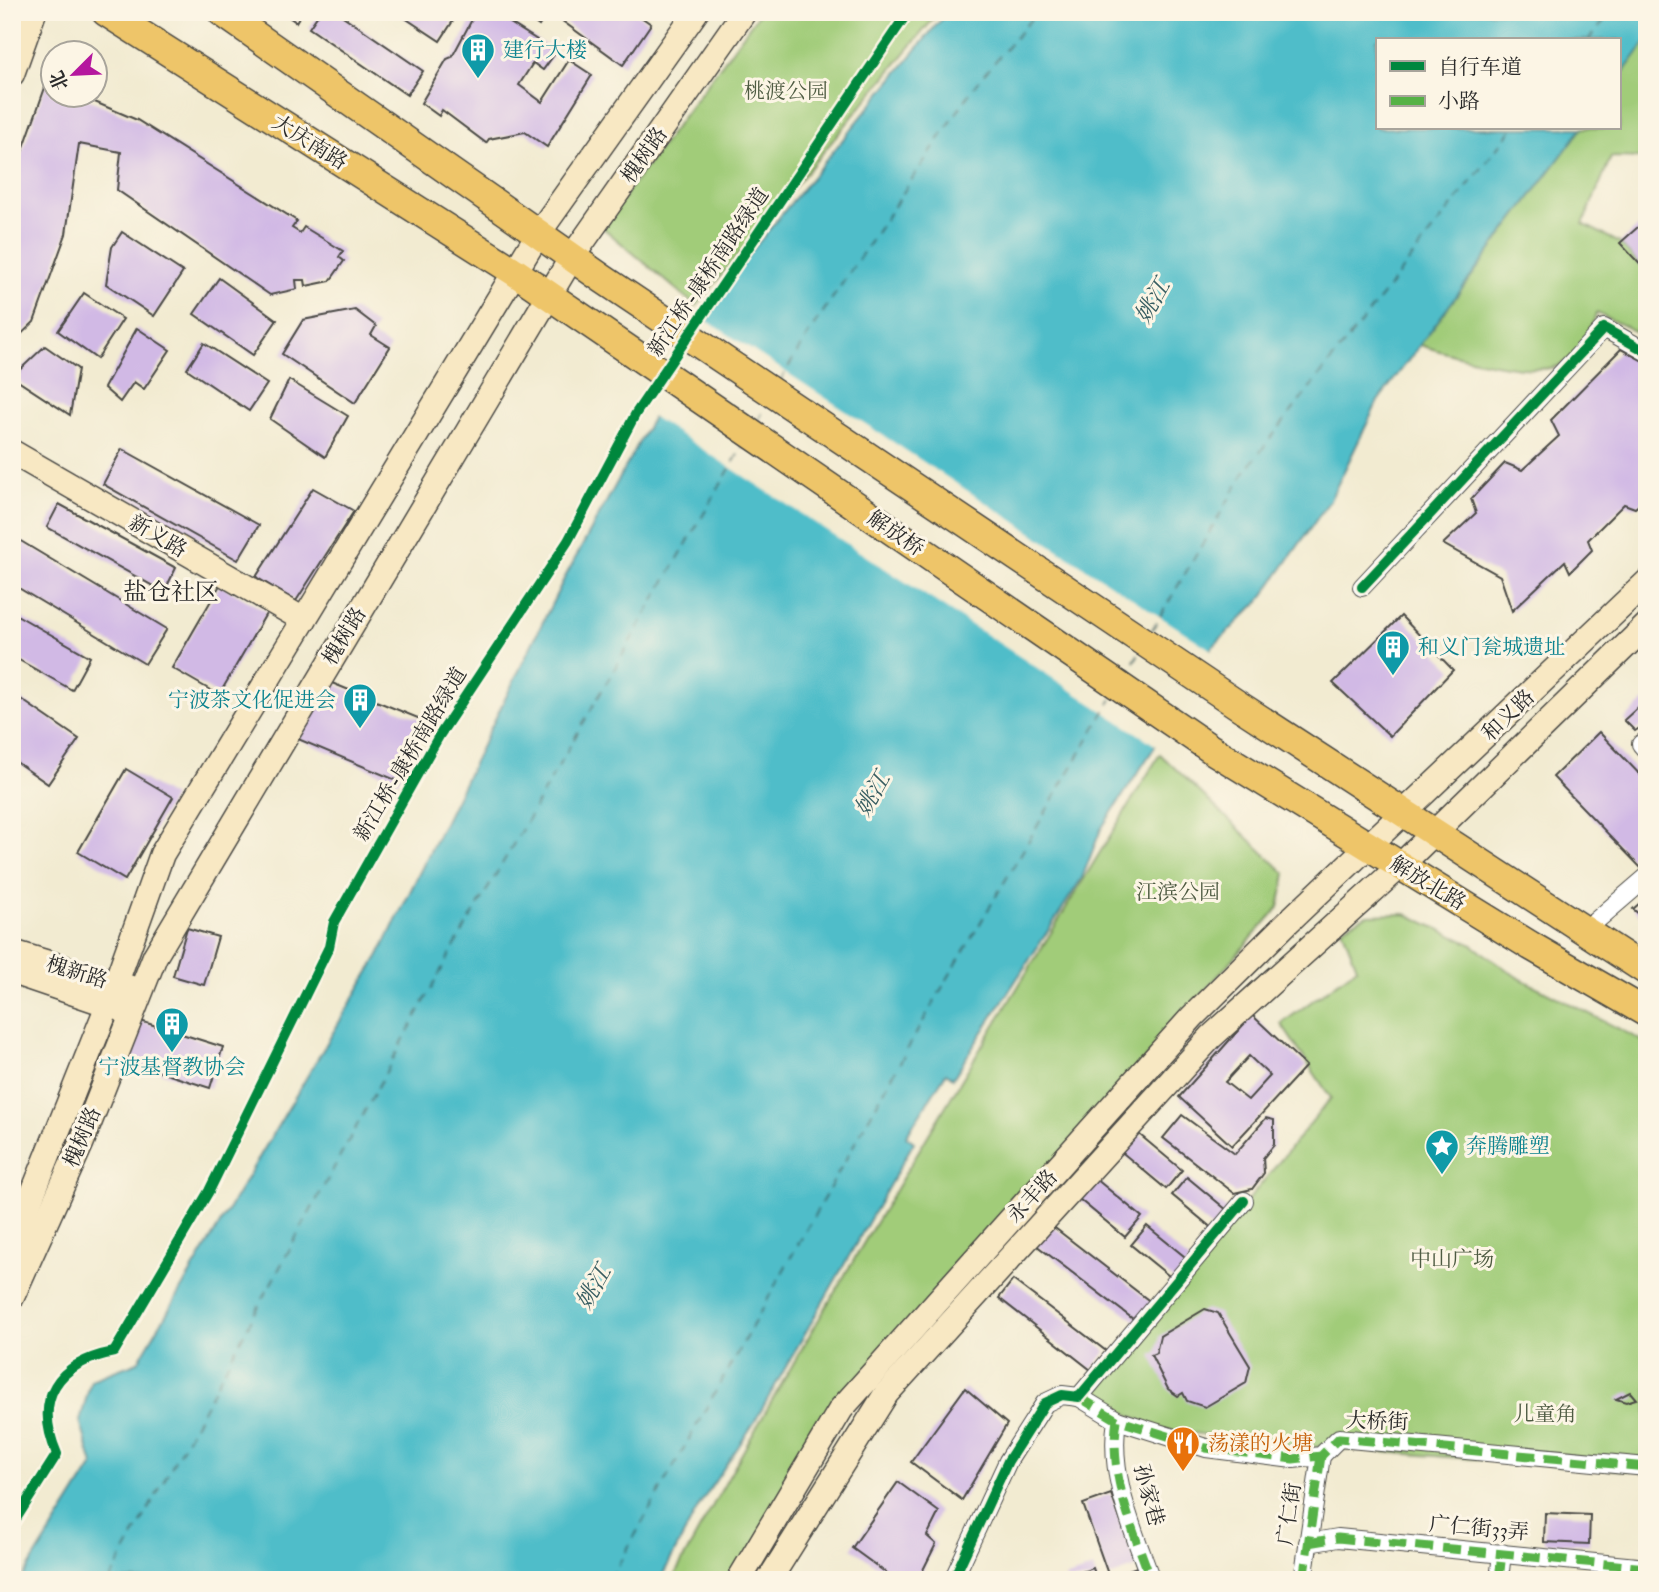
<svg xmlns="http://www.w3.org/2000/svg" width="1659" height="1592" viewBox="0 0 1659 1592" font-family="'IM FELL Double Pica','Noto Serif SC',serif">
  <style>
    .green { fill: #a1cc79; stroke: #667c52; stroke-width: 2 }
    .water { fill: #50bdc9; stroke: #3e747a; stroke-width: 2 }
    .pier { fill: #f2ebd1 }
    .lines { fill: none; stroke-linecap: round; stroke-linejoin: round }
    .ferry { stroke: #385e62; stroke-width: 2; stroke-dasharray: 9 7; stroke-linecap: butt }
    .building { fill: #d1b9e5; fill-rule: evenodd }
    .street-casing { stroke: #494844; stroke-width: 20 }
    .secondary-casing { stroke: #494844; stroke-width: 27 }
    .primary-casing { stroke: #494844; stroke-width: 31 }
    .street { stroke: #fff; stroke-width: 18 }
    .secondary { stroke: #f8e8c3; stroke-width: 24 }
    .primary { stroke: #eec569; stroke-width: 28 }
    .quiet { stroke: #56b246; stroke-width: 9; stroke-dasharray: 18 9; stroke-linecap: butt }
    .cycleway-casing { stroke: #fcf5e5; stroke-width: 15 }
    .cycleway { stroke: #00873e; stroke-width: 10 }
    .labels { text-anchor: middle; stroke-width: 6; stroke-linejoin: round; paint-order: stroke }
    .culture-label { font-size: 21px; fill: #0d838f; stroke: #fcf5e5; text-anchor: start }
    .park-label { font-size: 21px; fill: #4e5b42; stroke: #fcf5e5 }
    .street-label { font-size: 21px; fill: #2b2b2b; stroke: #fcf5e5 }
    .food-label { font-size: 21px; fill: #c56008; stroke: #fcf5e5; text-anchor: start }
    .water-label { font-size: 23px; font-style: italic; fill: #385e62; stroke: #fcf5e5 }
    .quarter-label { font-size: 24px; fill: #2b2b2b; stroke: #fcf5e5 }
  </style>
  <rect width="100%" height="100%" fill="#fcf5e5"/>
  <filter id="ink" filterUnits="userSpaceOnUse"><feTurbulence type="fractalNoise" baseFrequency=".0143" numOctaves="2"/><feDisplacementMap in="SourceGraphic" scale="14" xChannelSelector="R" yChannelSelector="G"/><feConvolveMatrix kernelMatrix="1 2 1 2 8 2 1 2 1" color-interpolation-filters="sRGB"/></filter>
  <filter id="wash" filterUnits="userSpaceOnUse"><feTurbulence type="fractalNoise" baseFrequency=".00686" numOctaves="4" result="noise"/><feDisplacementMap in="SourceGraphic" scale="28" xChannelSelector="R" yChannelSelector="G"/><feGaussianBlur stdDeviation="1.57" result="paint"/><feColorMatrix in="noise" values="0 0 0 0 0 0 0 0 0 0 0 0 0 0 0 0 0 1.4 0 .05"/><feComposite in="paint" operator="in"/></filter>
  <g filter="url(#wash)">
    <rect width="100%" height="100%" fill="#f2ebd1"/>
    <g class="green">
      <polygon points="760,12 939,12 696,306 602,227"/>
      <path d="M1647,40V158L1611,157L1583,224L1620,243L1647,272V337L1597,313C1588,333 1581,354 1560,365C1535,378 1447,354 1420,345L1582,128H1619V78Z"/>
      <path d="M1160,754L1286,874L1279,907L856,1386L737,1580H672C824,1299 994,1027 1160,754Z"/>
      <polygon points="1406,914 1471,944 1517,977 1647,1043 1647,1472 1289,1445 1160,1429 1089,1396 1331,1098 1281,1024 1357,968 1342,928 1367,915"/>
    </g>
    <polygon class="water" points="947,12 1647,12 1647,40 1619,78 1619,40 1377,40 1377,128 1582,128 1378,401 1330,500 1261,599 1189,670 1154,748 1101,829 1082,878 953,1078 946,1073 906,1136 914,1142 754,1423 700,1504 660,1580 21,1580 93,1465 80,1421 91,1380 138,1362 379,955 564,579 728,280"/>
    <polygon class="pier" points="703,318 1213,651 1192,672 1158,747 650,415"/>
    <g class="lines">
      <g class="ferry">
        <polyline points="1588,40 1612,12"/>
        <polyline points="780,381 809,333 976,84 1037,12"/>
        <polyline points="758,421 767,404"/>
        <polyline points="1152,630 1246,470 1513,128"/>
        <polyline points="1126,676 1139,653"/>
        <polyline points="110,1580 449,956 744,444"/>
        <polyline points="610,1580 935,1000 1112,699"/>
      </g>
    </g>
    <g id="blocks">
      <g class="building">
        <polygon points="282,12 302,12 296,22"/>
        <polygon points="320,12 337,12 423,71 407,95 309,28"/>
        <polygon points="396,12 439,12 453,21 440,41"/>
        <polygon points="476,12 493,12 556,52 543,70 533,63 519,85 542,102 569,60 592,75 547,147 525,132 489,139 486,143 442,110 439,116 421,103 447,59 452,57"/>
        <polygon points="520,12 548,12 539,26"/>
        <polygon points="567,12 634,12 651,24 623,65 561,20"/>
        <polygon points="47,82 52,84 52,94 76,94 137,120 297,221 292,228 300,233 304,227 343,251 339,257 344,261 330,281 306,286 305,280 296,280 297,289 270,295 117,190 121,152 79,144 66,234 34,322 12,343 12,181"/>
        <polygon points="1647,219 1647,272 1620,243"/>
        <polygon points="122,232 183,272 154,316 106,284 112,247"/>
        <polygon points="219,278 277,320 253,355 194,314"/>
        <polygon points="84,293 123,319 97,359 58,331"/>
        <polygon points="355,310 376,326 371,335 390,347 355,403 282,354 303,320"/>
        <polygon points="137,328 170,350 144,389 134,382 120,402 104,388"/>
        <polygon points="204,343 267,384 249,411 187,369"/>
        <polygon points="45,346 78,369 70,415 12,377"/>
        <polygon points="1621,349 1647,363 1647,498 1635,508 1624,504 1588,540 1592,550 1570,572 1565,561 1512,611 1500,576 1443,544 1476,513 1471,499 1505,463 1522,470 1559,436 1551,420"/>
        <polygon points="289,380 348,416 325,457 270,419"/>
        <polygon points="122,449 259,525 238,560 103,484"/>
        <polygon points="313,488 354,511 296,601 256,577"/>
        <polygon points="59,504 176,568 164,592 47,527"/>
        <polygon points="14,537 167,629 145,664 12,584"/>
        <polygon points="220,585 267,612 219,695 172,668"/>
        <polygon points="15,614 90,657 72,690 12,656 12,620"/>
        <polygon points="1401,616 1453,670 1390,736 1333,683"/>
        <polygon points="322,679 423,720 398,781 298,739"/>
        <polygon points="12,693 79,739 48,784 12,759"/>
        <polygon points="1647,699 1647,723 1635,731 1624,720"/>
        <polygon points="1599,732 1647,782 1647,865 1642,869 1553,777"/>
        <polygon points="126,769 173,797 125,880 78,852"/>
        <polygon points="1647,897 1647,921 1633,909"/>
        <polygon points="187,928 218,937 204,985 173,976"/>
        <path d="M1252,1015L1306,1066L1232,1146L1179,1097ZM1249,1056L1270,1076L1248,1100L1225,1082Z"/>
        <polygon points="134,1019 223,1047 210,1088 122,1060"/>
        <polygon points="1182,1115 1235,1154 1266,1118 1274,1120 1274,1145 1263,1158 1264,1173 1252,1189 1234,1193 1163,1138"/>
        <polygon points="1134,1130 1182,1170 1166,1189 1118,1149"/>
        <polygon points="1187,1177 1228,1211 1213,1229 1172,1195"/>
        <polygon points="1096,1179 1142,1217 1125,1237 1079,1199"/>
        <polygon points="1051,1225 1152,1303 1137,1322 1036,1245"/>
        <polygon points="1147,1226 1190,1261 1174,1280 1131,1245"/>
        <polygon points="1013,1280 1106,1351 1091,1370 999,1298"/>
        <polygon points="1205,1309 1218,1313 1250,1366 1246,1383 1205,1407 1187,1401 1183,1393 1178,1396 1168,1389 1151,1355 1156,1353 1160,1336"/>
        <polygon points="965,1388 1007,1424 962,1500 911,1462"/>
        <polygon points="1630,1392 1636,1399 1626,1402 1616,1399"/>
        <polygon points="898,1482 939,1512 927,1536 936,1544 918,1580 896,1580 852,1548"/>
        <polygon points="1111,1494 1137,1567 1109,1577 1083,1504"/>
        <polygon points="1545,1513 1590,1515 1589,1544 1544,1542"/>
        <polygon points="1093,1568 1097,1580 1066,1580 1065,1578"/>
      </g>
    </g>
  </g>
  <g filter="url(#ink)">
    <use href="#blocks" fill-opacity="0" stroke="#494844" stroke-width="2"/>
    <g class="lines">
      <g class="street-casing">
        <g id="street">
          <polyline points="1362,587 1604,328 1647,352"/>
          <polyline points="1641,744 1647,751"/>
          <polyline points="1583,932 1647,877"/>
          <polyline points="1079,1397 1117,1420 1206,1448 1293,1459 1321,1456 1339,1438 1647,1467"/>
          <path d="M1117,1420C1108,1475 1133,1529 1151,1580"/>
          <polyline points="1308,1543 1338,1538 1647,1568"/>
          <polyline points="953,1580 1008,1461 1045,1403 1062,1395 1079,1397 1244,1201"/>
          <polyline points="1303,1580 1321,1456"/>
          <polyline points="1499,1580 1502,1553"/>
        </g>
      </g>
      <g class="secondary-casing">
        <g id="secondary">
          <polyline points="12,74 34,12"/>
          <polyline points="12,452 304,620"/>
          <polyline points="12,952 131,988"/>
          <polyline points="12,972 124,1010"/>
          <polyline points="12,1245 108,1005 162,854 538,234 696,12"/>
          <polyline points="12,1297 81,1144 155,956 572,257 744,12"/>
          <polyline points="739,1580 841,1409 1192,1017 1290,920 1647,582"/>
          <polyline points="769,1580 886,1394 1211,1037 1400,866 1647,625"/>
        </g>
      </g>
      <g class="primary-casing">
        <g id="primary">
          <polyline points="106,12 515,272 1211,749 1531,946 1647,1013"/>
          <polyline points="222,12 603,279 1238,705 1647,971"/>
        </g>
      </g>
      <use href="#street" class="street"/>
      <use href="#secondary" class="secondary"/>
      <use href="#primary" class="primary"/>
      <g class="quiet">
        <polyline points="1079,1397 1117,1420 1206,1448 1293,1459 1321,1456 1339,1438 1647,1467"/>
        <path d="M1117,1420C1108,1475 1133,1529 1151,1580"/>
        <polyline points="1308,1543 1338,1538 1647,1568"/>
        <polyline points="1303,1580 1321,1456"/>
        <polyline points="1499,1580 1502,1553"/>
      </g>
      <g class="cycleway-casing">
        <g id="cycleway">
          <polyline points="1362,587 1604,328 1647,352"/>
          <path d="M12,1525L57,1454C33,1398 57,1363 114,1352L209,1191L329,947L334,922L439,736L568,541L636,413L908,12"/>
          <polyline points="953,1580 1008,1461 1045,1403 1062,1395 1079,1397 1244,1201"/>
        </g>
      </g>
      <use href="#cycleway" class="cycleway"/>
    </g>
  </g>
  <defs>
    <g id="building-pin" transform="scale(1.75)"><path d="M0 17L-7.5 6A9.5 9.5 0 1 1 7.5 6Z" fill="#0f9aa8" stroke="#fcf5e5"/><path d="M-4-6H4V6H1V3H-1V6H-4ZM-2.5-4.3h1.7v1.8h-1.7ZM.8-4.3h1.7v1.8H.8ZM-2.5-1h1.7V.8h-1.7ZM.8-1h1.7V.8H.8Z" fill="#fff"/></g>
    <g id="sight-pin" transform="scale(1.75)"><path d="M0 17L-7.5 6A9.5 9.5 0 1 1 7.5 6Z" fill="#0f9aa8" stroke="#fcf5e5"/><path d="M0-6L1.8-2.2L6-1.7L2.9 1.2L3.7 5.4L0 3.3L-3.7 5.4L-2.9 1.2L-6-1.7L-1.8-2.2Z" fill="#fff"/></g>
    <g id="restaurant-pin" transform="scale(1.75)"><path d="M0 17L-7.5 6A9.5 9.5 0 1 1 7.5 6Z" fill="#e8710a" stroke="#fcf5e5"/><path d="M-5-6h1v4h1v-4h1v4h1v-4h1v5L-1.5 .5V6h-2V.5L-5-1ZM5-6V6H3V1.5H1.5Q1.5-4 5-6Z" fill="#fff"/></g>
  </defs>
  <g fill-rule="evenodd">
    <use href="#building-pin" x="478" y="50"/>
    <use href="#building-pin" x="1393" y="647"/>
    <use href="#building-pin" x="360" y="700"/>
    <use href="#building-pin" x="172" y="1024"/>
    <use href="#sight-pin" x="1442" y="1146"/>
    <use href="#restaurant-pin" x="1183" y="1443"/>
  </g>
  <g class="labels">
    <g class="culture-label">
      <text x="503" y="57">建行大楼</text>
      <text x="1418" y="654">和义门瓮城遗址</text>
      <text x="336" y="707" text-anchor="end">宁波茶文化促进会</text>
      <text x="172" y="1074" text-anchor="middle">宁波基督教协会</text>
      <text x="1466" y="1153">奔腾雕塑</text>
    </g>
    <g class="park-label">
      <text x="786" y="98">桃渡公园</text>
      <text x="1178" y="899">江滨公园</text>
      <text x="1452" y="1266">中山广场</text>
      <text x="1545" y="1421">儿童角</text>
    </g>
    <g class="street-label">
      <text transform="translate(310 142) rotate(32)" y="7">大庆南路</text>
      <text transform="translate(644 155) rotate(-55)" y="7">槐树路</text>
      <text transform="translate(708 272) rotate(-56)" y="7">新江桥-康桥南路绿道</text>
      <text transform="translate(896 533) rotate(34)" y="7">解放桥</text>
      <text transform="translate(158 536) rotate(30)" y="7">新义路</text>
      <text transform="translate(344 636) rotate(-59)" y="7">槐树路</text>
      <text transform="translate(1508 715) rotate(-44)" y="7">和义路</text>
      <text transform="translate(410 754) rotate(-59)" y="7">新江桥-康桥南路绿道</text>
      <text transform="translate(1428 883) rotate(31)" y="7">解放北路</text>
      <text transform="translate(77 972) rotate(17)" y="7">槐新路</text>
      <text transform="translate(82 1137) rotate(-67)" y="7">槐树路</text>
      <text transform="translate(1032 1196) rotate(-48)" y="7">永丰路</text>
      <text transform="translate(1377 1421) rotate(2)" y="7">大桥街</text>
      <text transform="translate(1149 1495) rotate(75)" y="7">孙家巷</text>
      <text transform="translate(1289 1514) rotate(-82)" y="7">广仁街</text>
      <text transform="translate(1479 1528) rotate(5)" y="7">广仁街33弄</text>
    </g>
    <g class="food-label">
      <text x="1208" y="1450">荡漾的火塘</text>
    </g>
    <g class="water-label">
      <text transform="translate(1152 301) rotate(-60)" y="8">姚江</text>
      <text transform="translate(872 794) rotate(-60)" y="8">姚江</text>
      <text transform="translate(593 1287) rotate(-60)" y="8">姚江</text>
    </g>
    <g class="quarter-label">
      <text x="171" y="600">盐仓社区</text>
    </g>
  </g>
  <rect width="1659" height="1592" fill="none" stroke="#fcf5e5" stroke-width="42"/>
  <rect x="1376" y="38" width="245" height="91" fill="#fcf5e5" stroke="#a8a49b" stroke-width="2"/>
  <rect x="1390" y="61" width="35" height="10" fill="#00873e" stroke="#a8a49b" stroke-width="2"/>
  <text x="1438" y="74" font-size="21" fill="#2b2b2b">自行车道</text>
  <rect x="1390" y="96" width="35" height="10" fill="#56b246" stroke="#a8a49b" stroke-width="2"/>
  <text x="1438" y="108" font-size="21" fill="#2b2b2b">小路</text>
  <g transform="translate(74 74) rotate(246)"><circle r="33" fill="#fcf5e5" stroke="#a8a49b" stroke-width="2"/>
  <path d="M0-5L12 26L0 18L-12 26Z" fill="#b5179e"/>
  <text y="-10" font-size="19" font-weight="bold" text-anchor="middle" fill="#2b2b2b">北</text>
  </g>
</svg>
